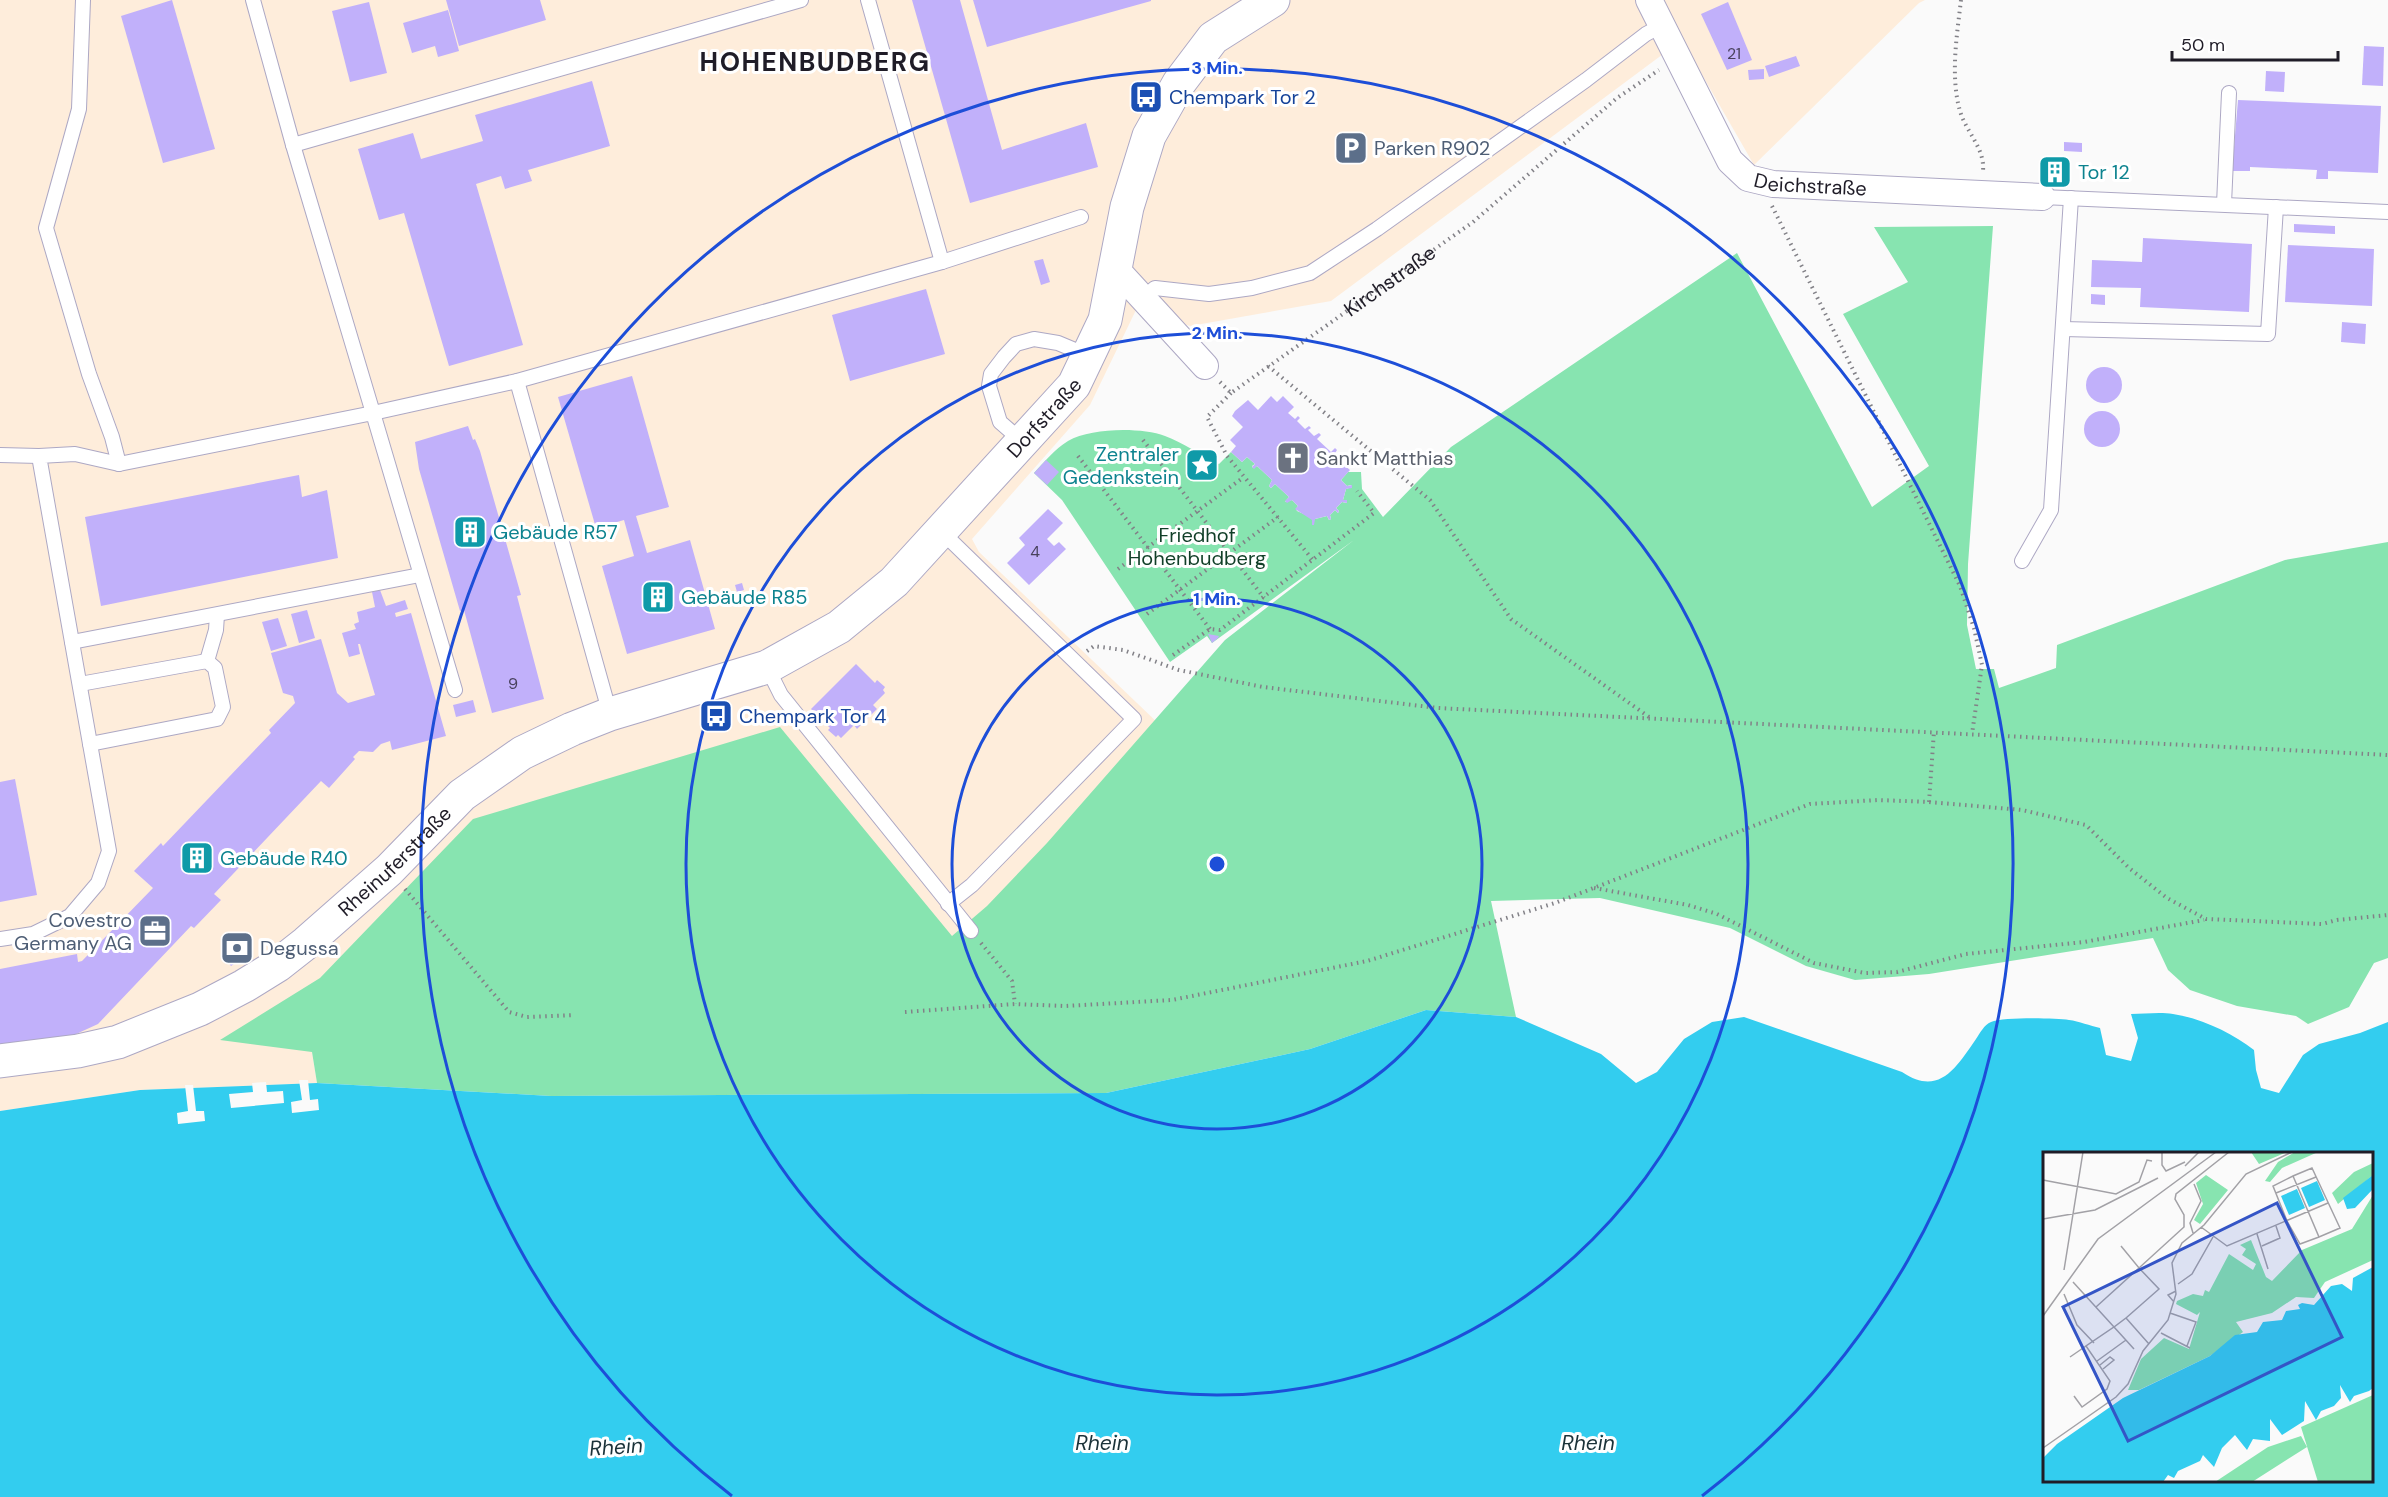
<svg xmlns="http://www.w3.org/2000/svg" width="2388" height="1497" viewBox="0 0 2388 1497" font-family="'DM Sans',sans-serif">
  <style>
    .industrial { fill: #feeddb }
    .green { fill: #87e4b0 }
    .water { fill: #33cdef; fill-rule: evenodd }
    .pier { fill: #fafafa }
    .building { fill: #c1b0fa }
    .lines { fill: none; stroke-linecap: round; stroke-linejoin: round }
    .lane-casing { stroke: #ada8c4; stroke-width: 16 }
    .street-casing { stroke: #ada8c4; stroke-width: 28 }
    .secondary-casing { stroke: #ada8c4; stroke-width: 35 }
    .path { stroke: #828187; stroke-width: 4; stroke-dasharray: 1.5 4.5; stroke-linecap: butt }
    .lane { stroke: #fff; stroke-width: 14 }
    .street { stroke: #fff; stroke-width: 26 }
    .secondary { stroke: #fff; stroke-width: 33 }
    .ring { fill: none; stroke: #1d4ed8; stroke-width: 3 }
    .labels { text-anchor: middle; stroke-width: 6; stroke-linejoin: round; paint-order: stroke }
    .number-label { font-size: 16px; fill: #48415c }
    .transit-label { font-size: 20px; fill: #164399; stroke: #fff; text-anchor: start }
    .service-label { font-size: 20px; fill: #4e5e75; stroke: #fff; text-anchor: start }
    .culture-label { font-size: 20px; fill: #0d838f; stroke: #fff; text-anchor: start }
    .street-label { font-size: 20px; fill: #1f1c27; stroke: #fff }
    .worship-label { font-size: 20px; fill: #5b616d; stroke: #fff; text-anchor: start }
    .park-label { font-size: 20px; fill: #113f28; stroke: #fff }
    .water-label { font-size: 21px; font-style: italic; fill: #1b3239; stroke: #fff }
    .district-label { font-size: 26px; font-weight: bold; letter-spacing: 1.5px; fill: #1f1c27; stroke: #fff }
    .inset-road { fill: none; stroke: #a2a1a6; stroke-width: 1.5 }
    .view { fill: #3455c6; fill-opacity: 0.15; stroke: #3455c6; stroke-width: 3 }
    .inset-edge { fill: none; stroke: #1f1c27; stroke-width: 3 }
    .centre { fill: #1d4ed8; stroke: #fff; stroke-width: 3 }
    .ring-label { font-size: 18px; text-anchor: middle; font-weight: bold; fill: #1d4ed8; stroke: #fff; stroke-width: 6; stroke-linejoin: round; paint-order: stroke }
  </style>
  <rect width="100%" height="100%" fill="#fafafa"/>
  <polygon class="industrial" points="0,0 1925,0 1919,3 1754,165 1682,40 1331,301 1190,326 1136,310 1090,405 972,539 979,552 1161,726 1011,1009 312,1052 317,1083 140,1090 0,1111"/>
  <path class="green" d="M1993,226L1968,564L1967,625L1976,669H1994L1999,688L2056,668L2057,645L2285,560L2388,542V958L2374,963L2349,1007L2308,1024L2296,1016L2237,1006L2190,990L2168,970L2153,938L1929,974L1855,980L1806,966L1730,928L1600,898L1491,901L1516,1017L1426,1010L1310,1049L1106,1093L551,1096L317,1083L312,1052L220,1040L320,978L473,819L780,727L952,936L987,906L1047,843L1225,640L1354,540L1212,643L1207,636L1170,662L1062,500L1034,473C1044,462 1055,449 1068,441C1091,428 1140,427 1165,436C1183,443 1201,455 1219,464L1231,452L1242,462L1247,457L1255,464L1252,466L1253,468L1257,466L1272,480L1269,486L1271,488L1275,484L1289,497L1285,502L1292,500L1298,506L1296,509L1297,511L1315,519L1327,516L1329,520L1331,519L1330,515L1335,510L1338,513L1339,511L1336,508L1342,502L1347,503V500H1343L1346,489L1352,487L1351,485L1347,486L1341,480L1348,472H1361L1362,489L1383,517L1451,447L1737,253L1872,507L1929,466L1843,314L1908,282L1874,227Z"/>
  <path class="water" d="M1426,1010L1516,1017L1601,1054L1636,1083L1657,1072L1684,1039L1712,1022L1744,1017L1902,1072C1939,1097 1956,1068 1976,1039C1980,1033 1984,1025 1991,1022C2003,1017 2055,1018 2069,1020C2079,1021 2090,1026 2100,1028L2106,1055L2131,1061L2138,1038L2131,1014C2144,1014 2160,1012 2173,1014C2201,1018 2232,1033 2254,1050L2256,1070L2261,1088L2279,1093L2303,1055L2319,1044L2360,1033L2388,1022V1497H0V1111L140,1090L317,1083L551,1096L1106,1093L1310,1049ZM2044,1154H2372V1480H2044Z"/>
  <g class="pier">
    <polygon points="299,1080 308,1080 310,1100 318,1099 319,1110 292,1113 291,1102 302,1100"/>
    <polygon points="266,1082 267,1092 283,1091 284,1103 231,1108 229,1094 253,1092 252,1083"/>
    <polygon points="185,1085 193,1085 196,1111 204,1111 205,1121 178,1124 177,1113 188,1111"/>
  </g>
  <g class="building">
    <polygon points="172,0 215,149 163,163 121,16"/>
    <polygon points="446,0 540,0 546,20 459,46"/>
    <polygon points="912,0 960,0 1002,150 1086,123 1098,167 970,203"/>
    <polygon points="973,0 1151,0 1151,1 987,47"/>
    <polygon points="369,2 387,73 350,82 332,11"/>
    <polygon points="1728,2 1752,60 1727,70 1701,14"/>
    <polygon points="448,10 459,51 438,57 435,46 412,53 403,23"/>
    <polygon points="2364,46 2384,47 2383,86 2362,85"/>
    <polygon points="1796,56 1800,66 1769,77 1765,66"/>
    <polygon points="1764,69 1764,79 1749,80 1748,70"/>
    <polygon points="2266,71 2285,72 2284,92 2265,91"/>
    <polygon points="592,81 610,146 528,170 532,181 505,189 501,176 476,184 523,345 449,366 404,213 379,220 358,149 413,133 421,159 483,141 475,115"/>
    <polygon points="2238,100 2381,106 2378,173 2328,171 2328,179 2316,179 2317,170 2250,167 2250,171 2232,171"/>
    <polygon points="2064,142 2082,143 2082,152 2064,151"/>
    <polygon points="2044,164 2067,165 2066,180 2044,179"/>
    <polygon points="2294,224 2335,226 2335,234 2294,232"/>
    <polygon points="2143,238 2252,244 2249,312 2140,307 2141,288 2091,287 2092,260 2142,262"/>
    <polygon points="2288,245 2374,249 2372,306 2285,302"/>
    <polygon points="1043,259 1050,282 1041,285 1034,261"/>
    <polygon points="926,289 945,354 850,381 832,315"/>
    <polygon points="2091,294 2105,295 2105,305 2091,304"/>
    <polygon points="2342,322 2366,324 2365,344 2341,342"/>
    <circle cx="2104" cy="385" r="18"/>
    <polygon points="632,376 669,507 636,516 647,553 690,540 715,629 627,654 602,566 634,556 624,520 596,528 558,397"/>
    <polygon points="1271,396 1277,402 1283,396 1294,407 1288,413 1295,419 1298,416 1300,418 1297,421 1305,429 1309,426 1311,428 1308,430 1314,436 1319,433 1321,435 1317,439 1331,452 1335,448 1337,450 1334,455 1341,463 1344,460 1346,462 1343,464 1350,470 1341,480 1347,486 1352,485 1352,488 1346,489 1343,500 1347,500 1347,503 1342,502 1336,508 1339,511 1338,513 1335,510 1330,515 1331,519 1329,520 1327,516 1315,519 1314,525 1312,525 1312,520 1295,509 1298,506 1292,500 1287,503 1285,501 1289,497 1275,484 1271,488 1269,486 1272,480 1257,466 1254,469 1252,467 1255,464 1247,457 1242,462 1231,452 1236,446 1230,440 1243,427 1232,416 1235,411 1248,400 1258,410"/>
    <circle cx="2102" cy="429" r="18"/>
    <polygon points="468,426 473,440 475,439 480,451 521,595 517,596 544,699 492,713 464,610 460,611 419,469 415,442"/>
    <polygon points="1046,460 1059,472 1047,485 1034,473"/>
    <polygon points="299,475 302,497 327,490 338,558 101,606 85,517"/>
    <polygon points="1048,509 1063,523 1047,539 1054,546 1059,542 1066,549 1029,585 1007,563 1025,545 1019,538"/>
    <polygon points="742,583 744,590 737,592 735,585"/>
    <polygon points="380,590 386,606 405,600 408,609 395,613 396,617 411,613 446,736 392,750 390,741 381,744 373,752 359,751 353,757 355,759 329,788 321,781 214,894 221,900 194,928 191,926 98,1024 74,1035 0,1047 0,969 77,954 78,962 82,961 153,888 134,871 161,843 163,846 271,733 269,730 295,703 293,696 283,693 271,653 321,639 337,693 348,703 375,695 360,644 358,644 360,654 349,657 342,633 356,629 354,624 359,622 357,612 375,607 372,592"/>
    <polygon points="307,610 315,638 299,643 291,614"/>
    <polygon points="278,618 287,646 271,651 262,622"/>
    <polygon points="1208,634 1219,636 1218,638 1212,643"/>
    <polygon points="856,664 875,683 877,680 885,687 883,690 885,693 873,705 877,709 857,729 854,725 841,738 838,735 836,737 828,730 830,728 811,709"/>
    <polygon points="473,700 476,712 456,717 453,705"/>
    <polygon points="15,779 37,895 0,902 0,782"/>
    <polygon points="240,942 248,954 231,966 222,954"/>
  </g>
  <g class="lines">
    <g class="lane-casing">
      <g id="lane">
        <polyline points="83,0 79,109 46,228 89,374 112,437 119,464"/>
        <polyline points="253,0 293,145 373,413 517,381 610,714"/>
        <polyline points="293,145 801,0"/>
        <polyline points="2042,197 2388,212"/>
        <polyline points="2224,204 2229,93"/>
        <polyline points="942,262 1081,217"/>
        <polyline points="1143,298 1155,288 1209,294 1252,288 1310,273 1377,229 1586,80 1646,34 1661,26"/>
        <polyline points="2063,329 2268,334 2276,207"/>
        <polyline points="517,381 942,262 868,0"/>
        <polyline points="1023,442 1000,422 989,386 991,374 1004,357 1016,344 1034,339 1058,343 1089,356"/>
        <polyline points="0,455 39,456"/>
        <polyline points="941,531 1134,719 972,885 948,904"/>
        <polyline points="2022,561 2051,510 2071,198"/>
        <polyline points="72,642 420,575"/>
        <polyline points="207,661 216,630 217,615"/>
        <polyline points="767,667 781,695 971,931"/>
        <polyline points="80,684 207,661 215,668 223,707 217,719 90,744"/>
        <polyline points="0,939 33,934 70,916 98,883 109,851 39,456 75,454 119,464 373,413 455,690"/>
      </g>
    </g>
    <g class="street-casing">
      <g id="street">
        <path id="s2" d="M1649,0L1730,161L1748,178L1773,184L2042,197"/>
        <polyline points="1116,269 1205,366"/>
      </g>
    </g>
    <g class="secondary-casing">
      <g id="secondary">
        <path id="s3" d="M0,1061L78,1051L118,1042L200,1009L244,986L278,965L306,943L389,870L462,795L522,753L572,729L610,714L767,667L839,627L894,582L1074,385L1105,320L1127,207L1149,136L1179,83L1213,38L1273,0"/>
      </g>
    </g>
    <g class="path">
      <path d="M1961,0C1957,35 1950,76 1960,111C1966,132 1985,148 1983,171"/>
      <polyline points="1772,206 1960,586 1974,628 1982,665 1972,734"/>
      <polyline points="1268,366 1430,500 1511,619 1649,717"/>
      <path id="s1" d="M1220,382L1231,393L1473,222L1617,98L1659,70"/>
      <polyline points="1231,393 1207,417 1227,456 1313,560"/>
      <polyline points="1143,440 1264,598"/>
      <polyline points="1078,456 1210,629"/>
      <polyline points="1118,569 1244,477"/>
      <polyline points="1147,614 1278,517"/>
      <polyline points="1087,651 1094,646 1123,650 1179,670 1263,687 1438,708 2388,755"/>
      <polyline points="1173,655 1210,629 1220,630 1374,513 1357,491"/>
      <polyline points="1929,802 1934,731"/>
      <polyline points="1594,888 1688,905 1717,914 1814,963 1865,973 1897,972 1966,954 2084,942 2204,920"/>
      <polyline points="405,889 509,1012 527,1017 574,1015"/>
      <polyline points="981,943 1012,981 1015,1004"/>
      <polyline points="905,1012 1015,1004 1065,1006 1172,1000 1367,961 1555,903 1810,804 1878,800 1929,802 2022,810 2086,825 2129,868 2167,898 2206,919 2322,924 2337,920 2388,915"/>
    </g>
    <use href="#lane" class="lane"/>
    <use href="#street" class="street"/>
    <use href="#secondary" class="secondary"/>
  </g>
  <g class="ring">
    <circle cx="1217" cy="864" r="265"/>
    <circle cx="1217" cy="864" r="531"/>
    <path d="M732 1496A796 796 0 1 1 1702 1496"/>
  </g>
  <defs>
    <g id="bus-square" transform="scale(1.725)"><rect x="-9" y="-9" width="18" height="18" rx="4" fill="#1a4fb4" stroke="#fff"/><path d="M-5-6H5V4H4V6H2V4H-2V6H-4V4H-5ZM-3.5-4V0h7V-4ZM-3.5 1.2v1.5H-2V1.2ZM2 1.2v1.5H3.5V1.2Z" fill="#fff"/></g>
    <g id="parking-square" transform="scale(1.725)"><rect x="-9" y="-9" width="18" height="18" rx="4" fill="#5c6f8a" stroke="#fff"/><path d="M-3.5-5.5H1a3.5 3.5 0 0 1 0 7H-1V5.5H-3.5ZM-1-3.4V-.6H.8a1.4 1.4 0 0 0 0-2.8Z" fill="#fff"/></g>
    <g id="building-square" transform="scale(1.725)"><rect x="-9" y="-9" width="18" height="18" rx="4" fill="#0f9aa8" stroke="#fff"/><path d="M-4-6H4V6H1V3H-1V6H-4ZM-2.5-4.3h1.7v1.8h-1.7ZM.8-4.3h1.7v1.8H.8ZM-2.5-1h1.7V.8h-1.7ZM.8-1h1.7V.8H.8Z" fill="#fff"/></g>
    <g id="church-square" transform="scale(1.725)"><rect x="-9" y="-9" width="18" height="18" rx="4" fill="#6b7280" stroke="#fff"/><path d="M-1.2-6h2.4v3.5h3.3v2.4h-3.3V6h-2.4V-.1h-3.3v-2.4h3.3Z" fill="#fff"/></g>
    <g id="sight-square" transform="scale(1.725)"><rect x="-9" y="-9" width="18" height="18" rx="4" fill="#0f9aa8" stroke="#fff"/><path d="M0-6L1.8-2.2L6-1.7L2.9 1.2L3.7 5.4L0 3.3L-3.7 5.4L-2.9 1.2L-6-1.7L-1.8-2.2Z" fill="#fff"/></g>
    <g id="office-square" transform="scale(1.725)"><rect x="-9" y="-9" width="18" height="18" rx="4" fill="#5c6f8a" stroke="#fff"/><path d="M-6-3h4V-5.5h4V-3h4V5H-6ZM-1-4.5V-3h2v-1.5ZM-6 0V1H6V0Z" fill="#fff"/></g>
    <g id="bank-square" transform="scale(1.725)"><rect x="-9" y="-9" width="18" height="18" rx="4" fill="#5c6f8a" stroke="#fff"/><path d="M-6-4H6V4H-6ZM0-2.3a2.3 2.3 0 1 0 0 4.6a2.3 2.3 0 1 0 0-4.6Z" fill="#fff"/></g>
  </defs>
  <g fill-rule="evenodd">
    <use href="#bus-square" x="1146" y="97"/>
    <use href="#parking-square" x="1351" y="148"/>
    <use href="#building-square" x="2055" y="172"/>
    <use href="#church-square" x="1293" y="458"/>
    <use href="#sight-square" x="1202" y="465"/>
    <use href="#building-square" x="470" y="532"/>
    <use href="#building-square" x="658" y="597"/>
    <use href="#bus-square" x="716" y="716"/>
    <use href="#building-square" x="197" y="858"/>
    <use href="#office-square" x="155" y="931"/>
    <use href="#bank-square" x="237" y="948"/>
  </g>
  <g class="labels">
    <g class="number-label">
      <text x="1734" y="59">21</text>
      <text x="1035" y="557">4</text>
      <text x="513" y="689">9</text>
    </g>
    <g class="transit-label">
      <text x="1169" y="104">Chempark Tor 2</text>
      <text x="739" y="723">Chempark Tor 4</text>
    </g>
    <g class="service-label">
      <text x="1374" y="155">Parken R902</text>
      <text x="132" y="927" text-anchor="end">Covestro<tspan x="132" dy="23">Germany AG</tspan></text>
      <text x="260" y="955">Degussa</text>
    </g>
    <g class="culture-label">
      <text x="2078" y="179">Tor 12</text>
      <text x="1179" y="461" text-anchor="end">Zentraler<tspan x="1179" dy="23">Gedenkstein</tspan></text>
      <text x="493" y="539">Gebäude R57</text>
      <text x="681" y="604">Gebäude R85</text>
      <text x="220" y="865">Gebäude R40</text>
    </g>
    <g class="street-label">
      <text dy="7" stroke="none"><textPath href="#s2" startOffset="268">Deichstraße</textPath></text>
      <text dy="7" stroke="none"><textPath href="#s1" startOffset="210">Kirchstraße</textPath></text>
      <text dy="7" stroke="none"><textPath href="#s3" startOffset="1258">Dorfstraße</textPath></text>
      <text dy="7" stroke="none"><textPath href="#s3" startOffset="454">Rheinuferstraße</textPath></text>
    </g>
    <g class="worship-label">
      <text x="1316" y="465">Sankt Matthias</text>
    </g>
    <g class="park-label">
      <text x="1197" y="542">Friedhof<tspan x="1197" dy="23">Hohenbudberg</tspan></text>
    </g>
    <g class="water-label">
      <text x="1102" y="1450">Rhein</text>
      <text x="1588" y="1450">Rhein</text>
      <text transform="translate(616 1447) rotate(-4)" y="7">Rhein</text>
    </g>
    <g class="district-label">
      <text x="815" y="71">HOHENBUDBERG</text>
    </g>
  </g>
  <g transform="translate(2043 1152)">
    <rect width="330" height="330" fill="#fafafa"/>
    <path d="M208,0H244L216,12ZM252,0H275L239,16L227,30L222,29L235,10ZM330,11V23L295,52L289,41L311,20ZM163,23L185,38L157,72L151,68L160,52L153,31ZM330,43V108L282,130L271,146L253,145L229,161L193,170L200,180L167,204L96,238H85L98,207L121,186L146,197L157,160L154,163L133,152L134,149L150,142L160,144L162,138L166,140L186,102L210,118L213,112L199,103L203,97L197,93L208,88L223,125L229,129L259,98L309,77ZM330,243V330H275L258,275ZM258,284L264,295L209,330H172L225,295Z" fill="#87e4b0"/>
    <path d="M330,23V37L312,56L304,57L300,46ZM274,29L282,48L266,55L258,36ZM254,37L262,56L246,63L238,44ZM330,115V236L326,239L311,244L307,250L297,233L298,246L291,254L278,259L273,268L262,249L261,269L239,283L227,267V289L210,287L204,298L192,283L179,296L171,315L160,303L157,309L135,319L131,326L125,323L120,330H0V306L14,292L80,246L167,204L192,183L214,180L220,170L239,168L243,159L257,157L255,153L259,151L271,153L288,134L299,132L309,139L310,126Z" fill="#33cdef"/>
    <path class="inset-road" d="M119,0V13L123,19L142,10M142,14L156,0M269,16L297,76L276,85L250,24ZM250,24L230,34L244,69L257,92L276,85M0,28L73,42L96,30L104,8L109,9M233,41L273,25M0,67L52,58L115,26M158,75L184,94L285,51M150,81L147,71L158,49L151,32M214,82L225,117M78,94L96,116L141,75V63L132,47L133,42L186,0M219,94L237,86L233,74M21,118L40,0M30,130L71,175L83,166L106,192M135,132L149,122L170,85M21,142L34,173L51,191M131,150L125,143L133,139M53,155L96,116L116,137L83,166M127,161L153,170L144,194M0,164L55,87L173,0M118,181L147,196M27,205L43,194M54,209L83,188M57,213L67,205L71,208L60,217M31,244L39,255L64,237L67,229L43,194L71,175L91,197M0,296L73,245L85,232L100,199L125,168L133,142L129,111L139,91L161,73L203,22L249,0"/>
    <path class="view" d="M234,51L299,185L85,289L20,155Z"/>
    <rect width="330" height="330" class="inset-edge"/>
  </g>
  <circle cx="1217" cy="864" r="9" class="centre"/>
  <g class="ring-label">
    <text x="1217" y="74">3 Min.</text>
    <text x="1217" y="339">2 Min.</text>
    <text x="1217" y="605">1 Min.</text>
  </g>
  <path d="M2172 51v9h166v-9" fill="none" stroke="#1f1c27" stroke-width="3"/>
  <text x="2181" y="51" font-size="18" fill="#1f1c27" stroke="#ffffff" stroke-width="4.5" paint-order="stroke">50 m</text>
</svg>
